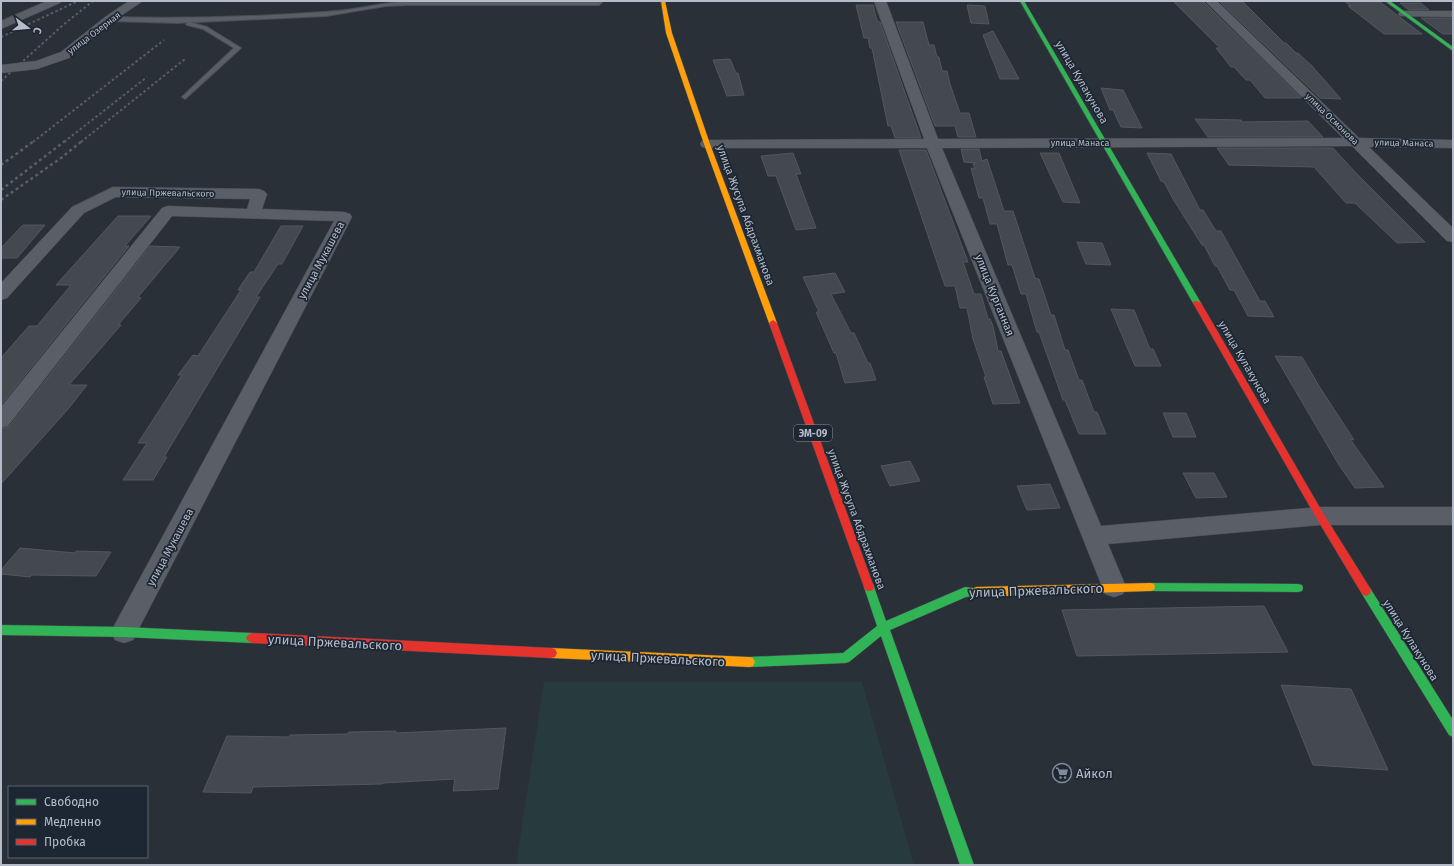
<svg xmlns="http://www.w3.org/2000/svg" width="1454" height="866" viewBox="0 0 1454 866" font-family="'Fira Sans',sans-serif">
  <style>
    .green { fill: #273a3e }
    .building { fill: #444950; stroke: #52575f }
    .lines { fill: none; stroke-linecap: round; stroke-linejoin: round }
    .lane-casing { stroke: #484c53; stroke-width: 2 }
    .street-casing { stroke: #484c53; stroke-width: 1 }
    .fast-casing { stroke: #484c53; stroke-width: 1 }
    .slow-casing { stroke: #484c53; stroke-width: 1 }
    .jam-casing { stroke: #484c53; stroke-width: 1 }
    .lane { fill: #5a5e66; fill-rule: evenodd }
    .street { fill: #5a5e66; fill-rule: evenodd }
    .fast { fill: #30b455; fill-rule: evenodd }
    .slow { fill: #ff9f0a; fill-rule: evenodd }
    .jam { fill: #e5322d; fill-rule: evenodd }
    .rail-far1 { stroke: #595d64; stroke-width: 2; stroke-dasharray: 2.5 2.5; stroke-linecap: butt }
    .rail { stroke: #595d64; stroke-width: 2.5; stroke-dasharray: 3 3; stroke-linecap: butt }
    .labels { text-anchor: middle; stroke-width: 3.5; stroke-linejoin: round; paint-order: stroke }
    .far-street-label { font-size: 9px; fill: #b4bcc9; stroke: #1d2633 }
    .shield { fill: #1d2633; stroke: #878f9c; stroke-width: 1 }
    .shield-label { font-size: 10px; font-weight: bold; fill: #b4bcc9 }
    .street-label { font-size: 11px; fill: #b4bcc9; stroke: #1d2633 }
    .near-street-label { font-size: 13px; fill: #b4bcc9; stroke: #1d2633 }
    .near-poi-label { font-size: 13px; fill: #b4bcc9; stroke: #1d2633; text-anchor: start }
  </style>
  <rect width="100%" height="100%" fill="#2a3038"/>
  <polygon class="green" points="544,682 862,682 914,865 516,865"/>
  <g class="building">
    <polygon points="1173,1 1204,2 1301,98 1265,98 1250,80 1246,80 1234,67 1231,67 1216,48 1220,48"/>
    <polygon points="1344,1 1380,2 1422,34 1384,34 1348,6 1351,6"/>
    <polygon points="1220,2 1243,2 1284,43 1286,43 1296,53 1298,53 1312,66 1341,99 1320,98"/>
    <polygon points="1400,3 1421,3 1429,10 1409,10"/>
    <polygon points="856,5 873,5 876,17 878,22 880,22 921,138 895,138 891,126 888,126 872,48 870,48 868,38 864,38"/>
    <polygon points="967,5 985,6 989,24 971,23"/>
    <polygon points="1421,18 1453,18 1453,34 1443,34"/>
    <polygon points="896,22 923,22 929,45 934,45 937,57 939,57 942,71 947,71 950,84 960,113 969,113 976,137 958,137 955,126 935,126"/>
    <polygon points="993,31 1019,79 1000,79 983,35"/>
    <polygon points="730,59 736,73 738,73 744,95 727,96 713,60"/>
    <polygon points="1101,88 1123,90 1142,128 1121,127 1113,110 1110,110"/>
    <polygon points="1195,119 1241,120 1242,122 1308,121 1323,137 1208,137"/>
    <polygon points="1217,148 1333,148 1356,173 1425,242 1397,243 1355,203 1346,203 1314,167 1229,165"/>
    <polygon points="961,149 979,149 982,161 987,159 1004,211 1013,211 1035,278 1039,279 1051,315 1054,315 1065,350 1068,350 1079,380 1082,380 1094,412 1097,412 1106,434 1079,434 1065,400 1063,400 1039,332 1037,332 1026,294 1021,294 1012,265 1008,265 997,224 990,224 983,198 979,198 971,168 975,169 973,164 976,163 964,162"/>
    <polygon points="899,150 926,150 968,262 963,262 974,294 981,294 988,319 990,319 993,326 998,351 1001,351 1020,403 993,404 984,377 986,377 973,339 967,308 960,308 955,286 945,286"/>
    <polygon points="793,153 801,174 796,174 816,228 796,230 776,176 768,176 761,156"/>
    <polygon points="1040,153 1059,153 1080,203 1063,202"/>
    <polygon points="1147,153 1171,154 1200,210 1203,210 1216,231 1221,231 1260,301 1265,301 1274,317 1248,316 1234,290 1230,290 1217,266 1215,266 1204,245 1202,245 1173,199 1164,182 1161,181"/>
    <polygon points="118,216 151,216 125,246 129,246 1,405 1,358 29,326 37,326 71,285 56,285"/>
    <polygon points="23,225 45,225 17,258 1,258 1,248"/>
    <polygon points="281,226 303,226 282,264 278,264 256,297 260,297 164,457 167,457 153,480 123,480 147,443 138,443 182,375 178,375 193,355 198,356 241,290 238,290 250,272 254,272"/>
    <polygon points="1077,242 1102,243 1111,265 1086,264"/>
    <polygon points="150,246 180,247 138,297 141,298 118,325 121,325 69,385 87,385 69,408 1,484 1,429 9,427"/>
    <polygon points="835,273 845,292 831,294 851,333 854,333 868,363 870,363 876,380 845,383 836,353 834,353 816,312 819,312 803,277"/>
    <polygon points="1111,309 1134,310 1150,349 1153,349 1161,366 1135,366"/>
    <polygon points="1275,356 1302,357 1319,386 1354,440 1350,439 1384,487 1355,488 1339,465"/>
    <polygon points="1163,413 1186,413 1196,437 1173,437"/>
    <polygon points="910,461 920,481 890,486 881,466"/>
    <polygon points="1183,473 1214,473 1227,497 1196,498"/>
    <polygon points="1050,484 1060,508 1027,510 1017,486"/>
    <polygon points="20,548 75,553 76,551 111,552 96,576 32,575 30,577 1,574 1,570"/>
    <polygon points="1264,606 1288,652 1077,656 1062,610"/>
    <polygon points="1281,685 1351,689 1388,770 1313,765"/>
    <polygon points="506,728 498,789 453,791 455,779 383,783 382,784 253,787 251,793 203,792 227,736 289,737 290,735 348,734 349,732 396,731 395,733"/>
  </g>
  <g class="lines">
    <g class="lane-casing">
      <g id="lane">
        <path d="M408,1H603L599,5H408L386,6L326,16L177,23L109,21L106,19L109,17C181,19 252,17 324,12C352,11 380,3 408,1Z"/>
        <polygon points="189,22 207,27 241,48 185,99 182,97 183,96 234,48 203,29 187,25 186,24"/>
      </g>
    </g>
    <g class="street-casing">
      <g id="street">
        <polygon points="47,1 62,1 60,3 1,29 1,21"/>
        <polygon points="129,1 143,1 113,21 69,58 37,69 1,73 1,65 36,61 61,52 105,17"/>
        <polygon points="874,1 886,1 938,139 1343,138 1205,1 1217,1 1359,138 1453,140 1453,148 1369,147 1453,228 1453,242 1447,241 1352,146 942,148 1101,526 1320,507 1453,507 1453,525 1320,525 1108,544 1126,587 1123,594 1114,597 1105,594 927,148 707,148 702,147 700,144 702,141 707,140 924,139"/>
        <polygon points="1404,11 1453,11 1453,17 1400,16 1398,14 1400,12"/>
        <polygon points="113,187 259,189 264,191 267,194 262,209 344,212 350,214 352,217 133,640 124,643 115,640 111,632 115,624 334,221 172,216 8,426 1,428 1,407 162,208 168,206 247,209 250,199 116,197 84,213 7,298 1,300 1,283 72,207"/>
      </g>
    </g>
    <g class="fast-casing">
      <g id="fast">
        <polygon points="1020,1 1024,1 1201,303 1200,305 1197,305 1193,303"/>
        <polygon points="1385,1 1390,1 1453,47 1453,51"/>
        <polygon points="869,583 873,584 874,587 886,621 965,587 980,589 981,592 980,595 966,597 890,630 974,865 960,865 881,636 849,662 845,663 749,667 745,666 743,662 745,658 749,657 843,653 877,626 864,587 865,584"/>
        <polygon points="1150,583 1298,584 1302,585 1303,588 1302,591 1298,592 1150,591 1146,590 1145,587 1146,584"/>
        <polygon points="1366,586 1370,588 1453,720 1453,737 1449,735 1362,594 1361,591 1362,588"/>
        <polygon points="1,625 124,627 252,633 256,635 258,638 256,641 252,643 124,637 1,635"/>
      </g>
    </g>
    <g class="slow-casing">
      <g id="slow">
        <polygon points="661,1 665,1 672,33 710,144 777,323 776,325 770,325 769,323 704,144 666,33"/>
        <polygon points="1150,583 1154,584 1155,587 1154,590 1150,591 976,597 972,595 971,592 972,589 976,587"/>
        <polygon points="551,648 749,657 753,658 755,662 753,666 749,667 551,658 547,657 545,653 547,649"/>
      </g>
    </g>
    <g class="jam-casing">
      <g id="jam">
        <polygon points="1194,301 1197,301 1201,303 1323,513 1370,588 1371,591 1370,594 1366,596 1362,594 1317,519 1193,303"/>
        <polygon points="773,320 777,323 874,587 873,590 869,591 865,590 864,587 769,323"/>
        <polygon points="252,633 551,648 555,649 557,653 555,657 551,658 252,643 248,641 246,638 248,635"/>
      </g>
    </g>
    <use href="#lane" class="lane"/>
    <use href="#street" class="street"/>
    <use href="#fast" class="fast"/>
    <use href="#slow" class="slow"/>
    <use href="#jam" class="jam"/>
    <g class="rail-far1">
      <polyline points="1,37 78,1"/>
      <polyline points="1,81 63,25 93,1"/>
      <polyline points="33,142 164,40"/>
      <polyline points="64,142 147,77"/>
      <polyline points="81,142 185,59"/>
    </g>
    <g class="rail">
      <polyline points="1,165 34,141"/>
      <polyline points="1,190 65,141"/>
      <polyline points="1,200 61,158 82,141"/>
    </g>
  </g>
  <defs>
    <g id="supermarket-ring" transform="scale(1)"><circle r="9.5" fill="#1d2633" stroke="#848b96" stroke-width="1.5"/><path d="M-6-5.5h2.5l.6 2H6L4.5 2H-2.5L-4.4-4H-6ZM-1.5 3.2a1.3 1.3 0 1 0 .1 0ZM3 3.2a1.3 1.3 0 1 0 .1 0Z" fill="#848b96"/></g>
  </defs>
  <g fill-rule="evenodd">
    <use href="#supermarket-ring" x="1062" y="773"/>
  </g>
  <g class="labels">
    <g class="far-street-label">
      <text transform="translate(94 33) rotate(-37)" y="3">улица Озерная</text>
      <text transform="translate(1332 119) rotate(44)" y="3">улица Осмонова</text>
      <text x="1080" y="146">улица Манаса</text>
      <text transform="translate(1404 143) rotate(1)" y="3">улица Манаса</text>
      <text transform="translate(168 193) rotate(1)" y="3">улица Пржевальского</text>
    </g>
    <rect class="shield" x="794" y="425" width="38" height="16" rx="3"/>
    <g class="shield-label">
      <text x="813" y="437">ЭМ-09</text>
    </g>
    <g class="street-label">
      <text transform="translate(1082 82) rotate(60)" y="4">улица Кулакунова</text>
      <text transform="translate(746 215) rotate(70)" y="4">улица Жусупа Абдрахманова</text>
      <text transform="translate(321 260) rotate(-62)" y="4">улица Мукашева</text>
      <text transform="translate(995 295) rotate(68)" y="4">улица Курганная</text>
      <text transform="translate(1245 362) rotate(60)" y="4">улица Кулакунова</text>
      <text transform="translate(857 519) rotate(70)" y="4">улица Жусупа Абдрахманова</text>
      <text transform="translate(170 547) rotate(-62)" y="4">улица Мукашева</text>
      <text transform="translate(1411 640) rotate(58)" y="4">улица Кулакунова</text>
    </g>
    <g class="near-street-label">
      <text transform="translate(1036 590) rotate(-2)" y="5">улица Пржевальского</text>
      <text transform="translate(335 642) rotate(3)" y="5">улица Пржевальского</text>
      <text transform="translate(658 658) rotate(3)" y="5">улица Пржевальского</text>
    </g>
    <g class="near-poi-label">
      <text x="1076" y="778">Айкол</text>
    </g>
  </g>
  <rect width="1454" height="866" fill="none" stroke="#b4bcc9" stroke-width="4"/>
  <rect x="8" y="786" width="140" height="72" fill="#1d2633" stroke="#59626f"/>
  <rect x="16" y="799" width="20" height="6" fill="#30b455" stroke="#59626f"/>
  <text x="44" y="806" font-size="12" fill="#b4bcc9">Свободно</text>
  <rect x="16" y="819" width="20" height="6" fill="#ff9f0a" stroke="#59626f"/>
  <text x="44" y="826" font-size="12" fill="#b4bcc9">Медленно</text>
  <rect x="16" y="839" width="20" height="6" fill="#e5322d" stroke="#59626f"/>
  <text x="44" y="846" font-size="12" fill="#b4bcc9">Пробка</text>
  <g transform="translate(28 28) rotate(106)" stroke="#1d2633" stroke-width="3" paint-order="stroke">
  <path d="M0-3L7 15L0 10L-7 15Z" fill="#b4bcc9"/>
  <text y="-6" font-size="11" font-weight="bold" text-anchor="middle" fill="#b4bcc9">С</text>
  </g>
</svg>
